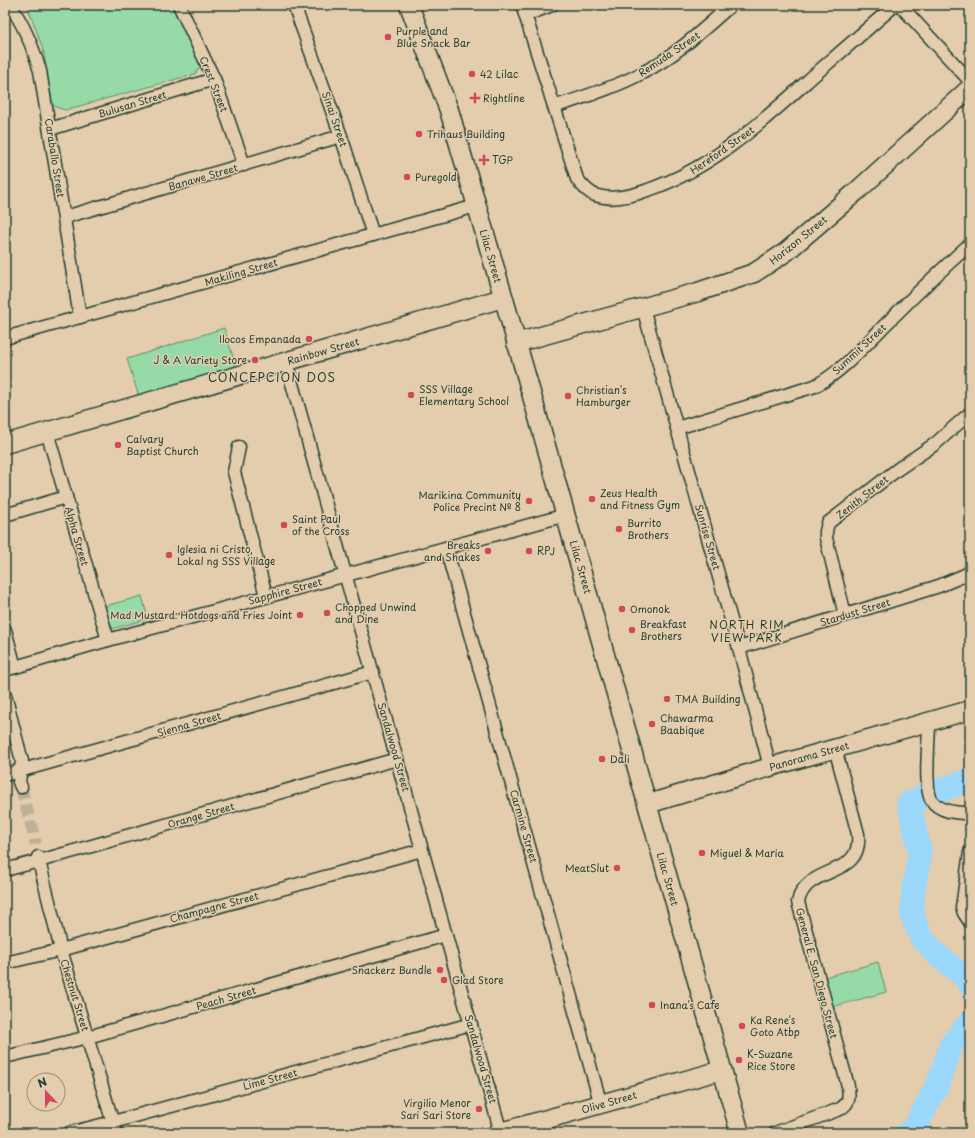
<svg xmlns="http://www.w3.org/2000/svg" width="975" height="1138" viewBox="0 0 975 1138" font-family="'Playpen Sans',sans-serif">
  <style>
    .green { fill: #96dba7; stroke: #5a8c6e }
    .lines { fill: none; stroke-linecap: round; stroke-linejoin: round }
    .river { stroke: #9cd7fc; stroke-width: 24 }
    .street-tunnel { stroke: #bdb095; stroke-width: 12; stroke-dasharray: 12 6; stroke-linecap: butt }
    .street-casing { stroke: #1f3d34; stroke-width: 15 }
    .secondary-casing { stroke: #1f3d34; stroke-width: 21 }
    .street { stroke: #e4cdad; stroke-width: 12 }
    .secondary { stroke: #e4cdad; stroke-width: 18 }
    .poi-dot { fill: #d1495b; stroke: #e4cdad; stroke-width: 1.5 }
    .labels { text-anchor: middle; stroke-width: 3; stroke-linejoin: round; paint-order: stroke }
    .poi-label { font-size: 10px; fill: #1f3d34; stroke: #e4cdad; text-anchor: start }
    .street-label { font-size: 10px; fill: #1f3d34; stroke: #e4cdad }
    .neighbourhood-label { font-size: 11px; letter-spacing: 1px; fill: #1f3d34; stroke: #e4cdad }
    .quarter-label { font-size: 12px; letter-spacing: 1px; fill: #1f3d34; stroke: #e4cdad }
  </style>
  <rect width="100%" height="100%" fill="#e4cdad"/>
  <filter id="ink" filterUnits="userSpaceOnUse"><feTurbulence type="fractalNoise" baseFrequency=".025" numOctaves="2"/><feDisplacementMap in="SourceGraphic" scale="8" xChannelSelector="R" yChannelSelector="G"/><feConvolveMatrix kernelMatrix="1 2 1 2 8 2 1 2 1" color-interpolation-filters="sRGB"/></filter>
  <g filter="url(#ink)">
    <g class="green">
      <polygon points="27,5 173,5 201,65 195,74 65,110 53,106 43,49"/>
      <polygon points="224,328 236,366 139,397 127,359"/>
      <polygon points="142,596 148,619 111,629 105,606"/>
      <polygon points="878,962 886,992 832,1007 825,977"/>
    </g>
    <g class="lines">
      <g class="river">
        <polyline points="970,780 928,794 909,803 920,853 913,892 912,915 921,937 938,956 964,976 970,984"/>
        <polyline points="908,1133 915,1127 939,1082 951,1045 970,1022"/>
      </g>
      <polyline class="street-tunnel" points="21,787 36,844"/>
      <g class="street-casing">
        <g id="street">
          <path d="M10,5C24,25 33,47 40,71L80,317"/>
          <polyline points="179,5 214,79 244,165"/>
          <polyline points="294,5 341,136 373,235"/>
          <path d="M522,5L577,179C582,185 587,192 595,195C612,201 632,196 648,190C713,168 762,122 812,77C840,53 867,29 895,5"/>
          <polyline points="900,5 970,81"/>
          <polyline points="526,15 552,5"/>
          <path d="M554,107C583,97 614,88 642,73C674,57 704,29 731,5"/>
          <polyline points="50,129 214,79"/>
          <polyline points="65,217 341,136"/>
          <polyline points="643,308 739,648 770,767"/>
          <polyline points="5,338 476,206"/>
          <polyline points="286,362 501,1133"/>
          <path d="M677,428L815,386C842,372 866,344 888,322C915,295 942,269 970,244"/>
          <polyline points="47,432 108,640"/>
          <polyline points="239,447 234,472 266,596"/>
          <polyline points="5,515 66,497"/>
          <polyline points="446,548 601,1105"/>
          <polyline points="845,615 826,538 826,531 828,523 898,469 935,444 970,413"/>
          <polyline points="5,630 15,667"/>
          <polyline points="739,648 939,586 965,575 970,572"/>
          <polyline points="5,670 108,640 566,515"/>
          <polyline points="5,695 22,761 19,782 21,787"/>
          <path d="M929,723C929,739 924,787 931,799C938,812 957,813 970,813"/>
          <polyline points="5,775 373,672"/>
          <polyline points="970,852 962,907 964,913 970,922"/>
          <polyline points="38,857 61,950 116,1133"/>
          <polyline points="5,870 39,861 397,759"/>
          <polyline points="5,963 61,950 422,850"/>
          <polyline points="5,1057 88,1037 446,935"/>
          <polyline points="69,1133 113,1122 471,1024"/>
          <path d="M775,1133L840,1109C850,1103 849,1097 848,1086L798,902C806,863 863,880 858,834L835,748"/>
        </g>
      </g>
      <g class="secondary-casing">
        <g id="secondary">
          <polyline points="409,5 449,110 526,375 740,1133"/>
          <polyline points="516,343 698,292 754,273 786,252 857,191 970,88"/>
          <polyline points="5,444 503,298"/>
          <polyline points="648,804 770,767 970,710"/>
          <polyline points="497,1133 722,1070"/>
        </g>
      </g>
      <use href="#street" class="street"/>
      <use href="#secondary" class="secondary"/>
    </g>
  </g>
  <g class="poi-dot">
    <circle cx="388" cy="37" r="4"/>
    <circle cx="472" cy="74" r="4"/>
    <path d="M473 92h4v4h4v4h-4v4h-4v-4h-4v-4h4z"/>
    <circle cx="419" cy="134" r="4"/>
    <path d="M482 154h4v4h4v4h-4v4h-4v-4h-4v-4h4z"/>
    <circle cx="407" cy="177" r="4"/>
    <circle cx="309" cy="339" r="4"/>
    <circle cx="255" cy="360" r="4"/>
    <circle cx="411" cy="395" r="4"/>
    <circle cx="568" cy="396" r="4"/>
    <circle cx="118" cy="445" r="4"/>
    <circle cx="592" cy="499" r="4"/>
    <circle cx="529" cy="501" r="4"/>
    <circle cx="284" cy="525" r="4"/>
    <circle cx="619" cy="529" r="4"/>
    <circle cx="488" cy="551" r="4"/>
    <circle cx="529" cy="551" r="4"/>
    <circle cx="169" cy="555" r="4"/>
    <circle cx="622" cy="609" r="4"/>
    <circle cx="327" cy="613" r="4"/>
    <circle cx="300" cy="615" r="4"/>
    <circle cx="632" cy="630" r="4"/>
    <circle cx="667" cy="699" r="4"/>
    <circle cx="652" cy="724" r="4"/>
    <circle cx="602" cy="759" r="4"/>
    <circle cx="702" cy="853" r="4"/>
    <circle cx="617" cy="868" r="4"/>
    <circle cx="440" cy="970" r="4"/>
    <circle cx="444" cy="980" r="4"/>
    <circle cx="652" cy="1005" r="4"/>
    <circle cx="742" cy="1026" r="4"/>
    <circle cx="739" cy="1060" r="4"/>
    <circle cx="479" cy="1109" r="4"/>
  </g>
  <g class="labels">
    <g class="poi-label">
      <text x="396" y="35">Purple and<tspan x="396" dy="12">Blue Snack Bar</tspan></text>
      <text x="480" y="78">42 Lilac</text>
      <text x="483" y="102">Rightline</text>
      <text x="427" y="138">Trihaus Building</text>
      <text x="492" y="164">TGP</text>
      <text x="415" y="181">Puregold</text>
      <text x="301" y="343" text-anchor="end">Ilocos Empanada</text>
      <text x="247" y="364" text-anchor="end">J &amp; A Variety Store</text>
      <text x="419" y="393">SSS Village<tspan x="419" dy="12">Elementary School</tspan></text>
      <text x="576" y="394">Christian's<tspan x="576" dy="12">Hamburger</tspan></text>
      <text x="126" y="443">Calvary<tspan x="126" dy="12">Baptist Church</tspan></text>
      <text x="600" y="497">Zeus Health<tspan x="600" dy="12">and Fitness Gym</tspan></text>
      <text x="521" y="499" text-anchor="end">Marikina Community<tspan x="521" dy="12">Police Precint № 8</tspan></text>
      <text x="292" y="523">Saint Paul<tspan x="292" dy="12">of the Cross</tspan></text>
      <text x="627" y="527">Burrito<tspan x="627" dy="12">Brothers</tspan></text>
      <text x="480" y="549" text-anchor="end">Breaks<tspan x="480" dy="12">and Shakes</tspan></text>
      <text x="177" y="553">Iglesia ni Cristo,<tspan x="177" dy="12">Lokal ng SSS Village</tspan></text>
      <text x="537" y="555">RPJ</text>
      <text x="335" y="611">Chopped Unwind<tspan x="335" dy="12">and Dine</tspan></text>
      <text x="630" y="613">Omonok</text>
      <text x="292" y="619" text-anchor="end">Mad Mustard: Hotdogs and Fries Joint</text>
      <text x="640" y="628">Breakfast<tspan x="640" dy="12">Brothers</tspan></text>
      <text x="675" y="703">TMA Building</text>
      <text x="660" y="722">Chawarma<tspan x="660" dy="12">Baabique</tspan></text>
      <text x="610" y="763">Dali</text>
      <text x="710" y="857">Miguel &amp; Maria</text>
      <text x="609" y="872" text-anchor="end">MeatSlut</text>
      <text x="432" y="974" text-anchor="end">Snackerz Bundle</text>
      <text x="452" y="984">Glad Store</text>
      <text x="660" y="1009">Inana's Cafe</text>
      <text x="750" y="1024">Ka Rene's<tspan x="750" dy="12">Goto Atbp</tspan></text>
      <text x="747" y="1058">K-Suzane<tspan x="747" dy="12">Rice Store</tspan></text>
      <text x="471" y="1107" text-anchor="end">Virgilio Menor<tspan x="471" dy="12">Sari Sari Store</tspan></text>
    </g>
    <g class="street-label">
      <text transform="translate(669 54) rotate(-34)" y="4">Remuda Street</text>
      <text transform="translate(214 84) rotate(68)" y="4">Crest Street</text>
      <text transform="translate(132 104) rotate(-17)" y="4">Bulusan Street</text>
      <text transform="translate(335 119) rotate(71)" y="4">Sinai Street</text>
      <text transform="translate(722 150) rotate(-35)" y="4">Hereford Street</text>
      <text transform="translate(55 158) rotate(81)" y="4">Caraballo Street</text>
      <text transform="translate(203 177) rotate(-16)" y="4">Banawe Street</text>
      <text transform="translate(798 240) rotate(-39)" y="4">Horizon Street</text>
      <text transform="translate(491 256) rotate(74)" y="4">Lilac Street</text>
      <text transform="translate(241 272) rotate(-16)" y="4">Makiling Street</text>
      <text transform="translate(859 349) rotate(-43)" y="4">Summit Street</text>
      <text transform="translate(323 351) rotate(-16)" y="4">Rainbow Street</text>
      <text transform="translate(862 497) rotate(-38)" y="4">Zenith Street</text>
      <text transform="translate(77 536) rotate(74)" y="4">Alpha Street</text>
      <text transform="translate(708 537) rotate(74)" y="4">Sunrise Street</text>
      <text transform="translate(581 567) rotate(74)" y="4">Lilac Street</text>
      <text transform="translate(285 591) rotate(-15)" y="4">Sapphire Street</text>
      <text transform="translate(855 612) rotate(-17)" y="4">Stardust Street</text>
      <text transform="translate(189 724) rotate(-16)" y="4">Sienna Street</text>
      <text transform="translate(394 747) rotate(74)" y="4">Sandalwood Street</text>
      <text transform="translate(809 756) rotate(-16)" y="4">Panorama Street</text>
      <text transform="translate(201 815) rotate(-16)" y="4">Orange Street</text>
      <text transform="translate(524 826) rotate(74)" y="4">Carmine Street</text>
      <text transform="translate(668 879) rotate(74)" y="4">Lilac Street</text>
      <text transform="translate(214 907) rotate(-15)" y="4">Champagne Street</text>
      <text transform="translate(817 973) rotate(75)" y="4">General E. San Diego Street</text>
      <text transform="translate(75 995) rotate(73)" y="4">Chestnut Street</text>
      <text transform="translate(226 998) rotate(-16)" y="4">Peach Street</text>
      <text transform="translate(481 1059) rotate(74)" y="4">Sandalwood Street</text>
      <text transform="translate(270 1079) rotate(-15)" y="4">Lime Street</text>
      <text transform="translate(609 1102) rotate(-16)" y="4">Olive Street</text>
    </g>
    <g class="neighbourhood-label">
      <text x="747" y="629">NORTH RIM<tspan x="747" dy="13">VIEW PARK</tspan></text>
    </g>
    <g class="quarter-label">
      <text x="272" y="382">CONCEPCION DOS</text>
    </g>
  </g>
  <rect width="975" height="1138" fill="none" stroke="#e4cdad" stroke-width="20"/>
  <rect x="10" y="10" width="955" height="1118" fill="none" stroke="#1f3d34" stroke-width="1.5" filter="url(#ink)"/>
  <g transform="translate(46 1092) rotate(338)"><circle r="19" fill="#e4cdad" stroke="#95937d"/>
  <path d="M0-3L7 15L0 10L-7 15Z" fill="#d1495b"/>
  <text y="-6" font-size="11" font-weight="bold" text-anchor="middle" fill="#1f3d34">N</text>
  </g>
</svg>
